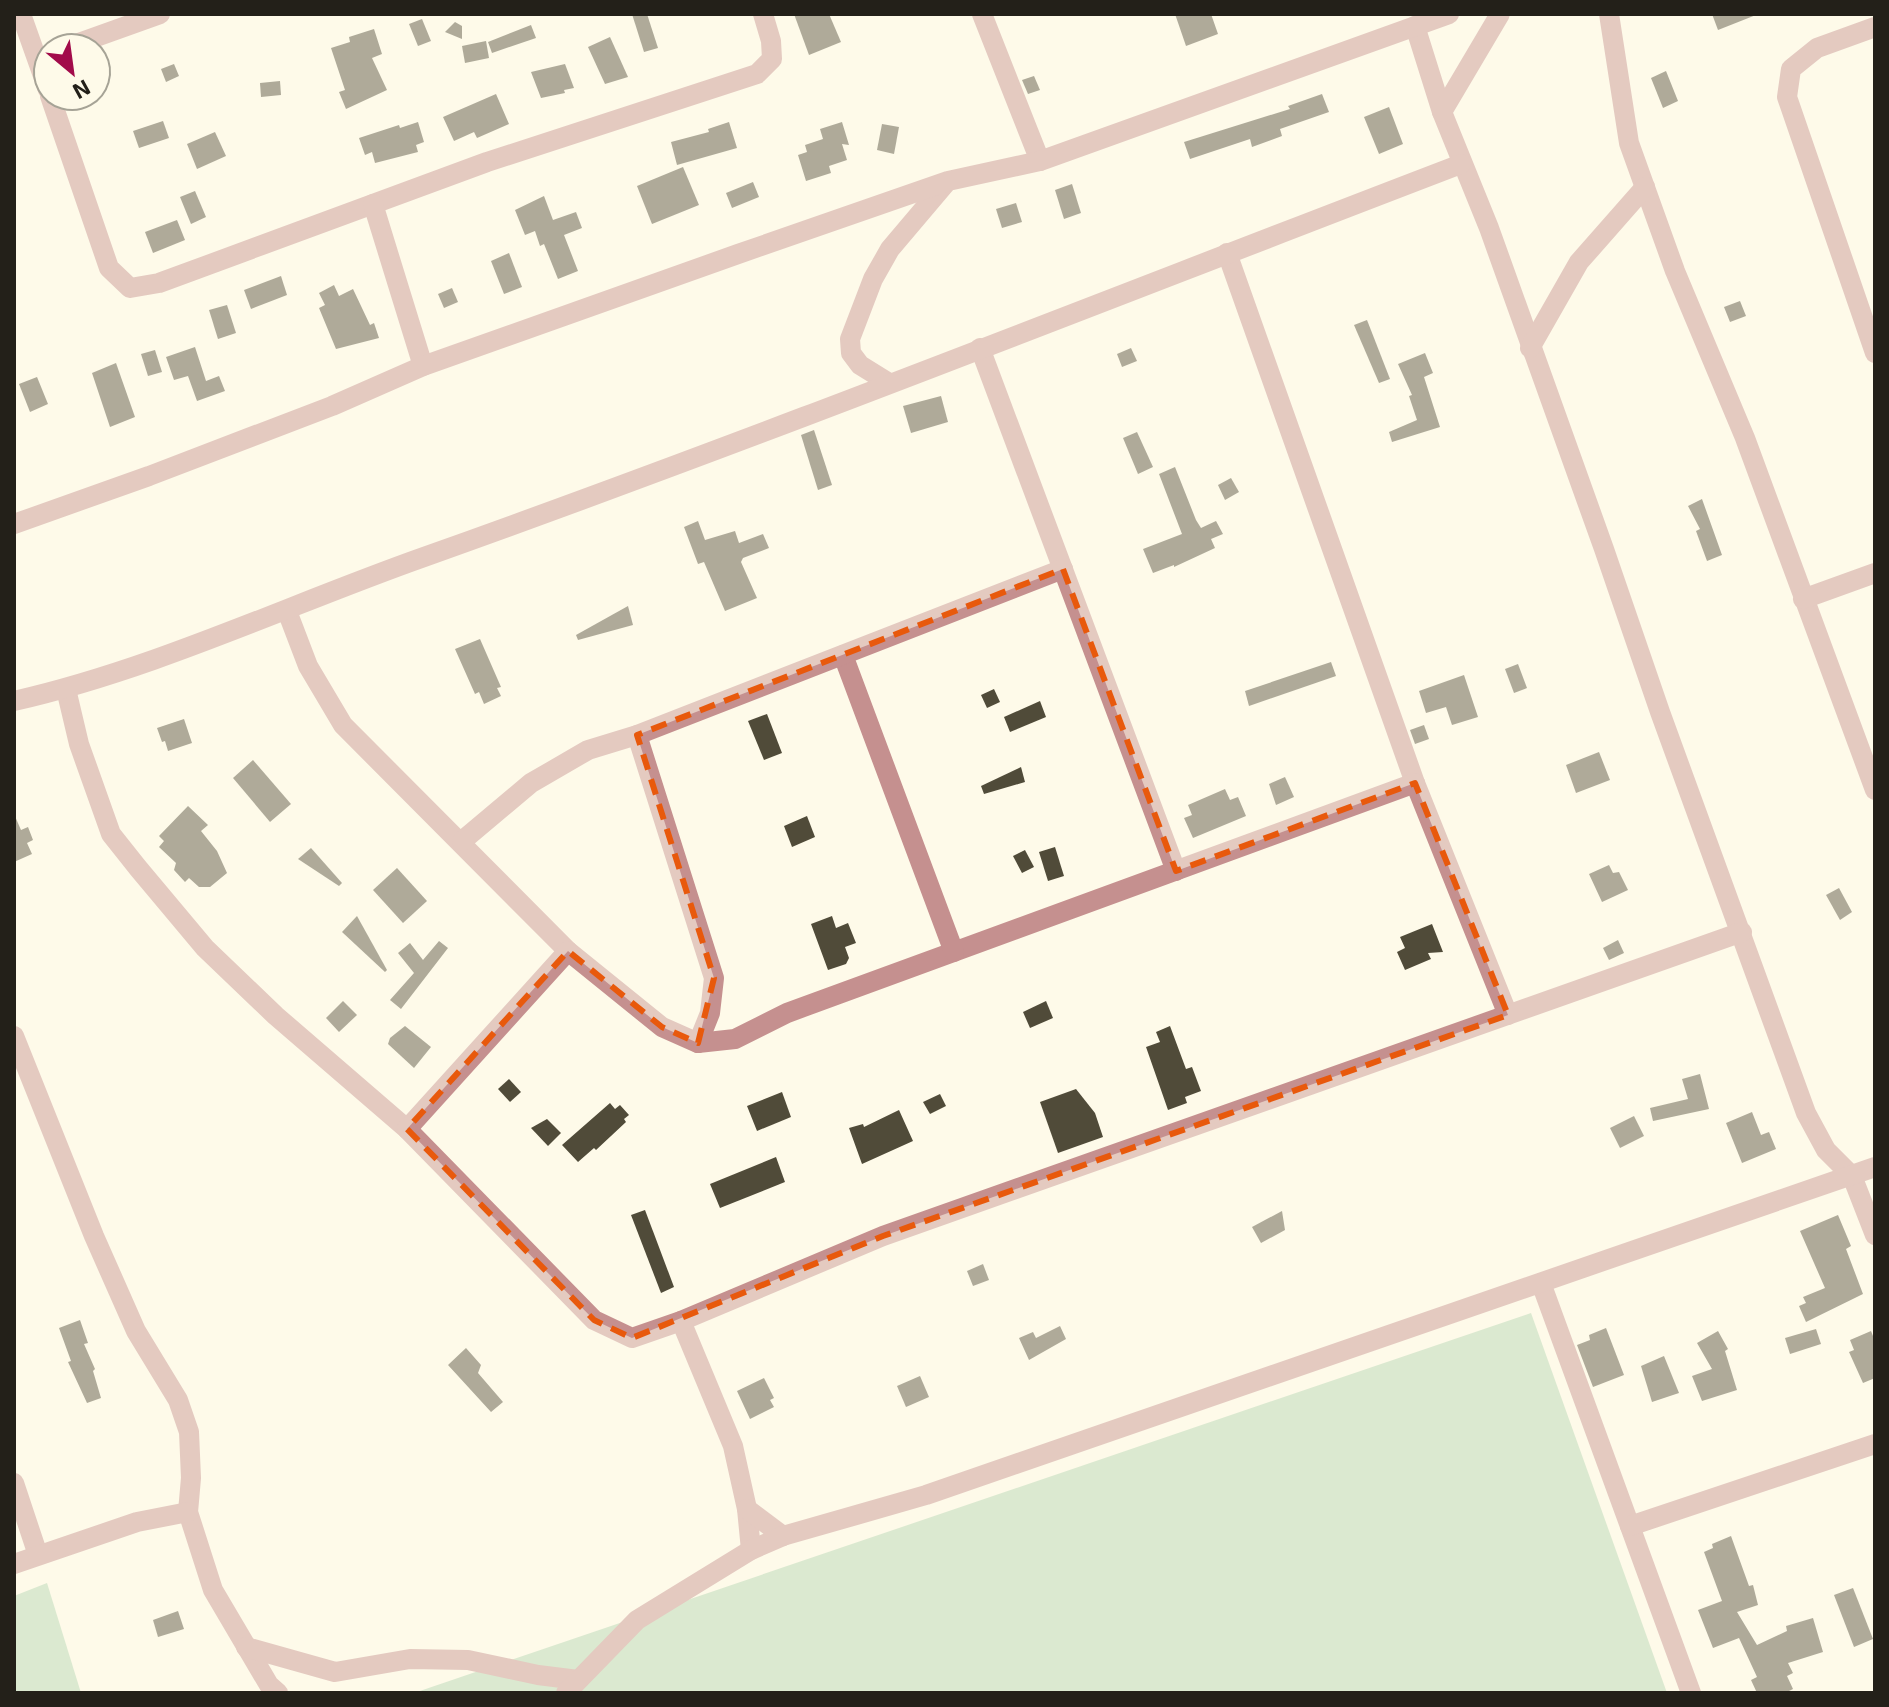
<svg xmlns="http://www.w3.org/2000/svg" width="1889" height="1707" viewBox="0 0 1889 1707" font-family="'Exo 2',sans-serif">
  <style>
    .green { fill: #b2d5b1 }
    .building { fill: #504b39 }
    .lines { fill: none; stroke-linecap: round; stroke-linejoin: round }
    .street { stroke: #c5908f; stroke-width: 20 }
    .marked { fill: none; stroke: #e8590c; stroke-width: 6; stroke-dasharray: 16 10; stroke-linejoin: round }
  </style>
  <rect width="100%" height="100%" fill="#fefae9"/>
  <g class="green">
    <polygon points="1531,1313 1667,1693 414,1693"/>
    <polygon points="47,1583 81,1693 14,1693 14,1596"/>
  </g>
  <g class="building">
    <polygon points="632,14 647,14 658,48 644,52"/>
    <polygon points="794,14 829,14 841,42 809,55"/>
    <polygon points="1175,14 1211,14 1218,34 1186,46"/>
    <polygon points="1712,14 1756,14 1756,15 1718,30"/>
    <polygon points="422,19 431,41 418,46 409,24"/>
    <polygon points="455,22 462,26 462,39 445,32"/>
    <polygon points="531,25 536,38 492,53 488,42"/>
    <polygon points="374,29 382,54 372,58 387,90 346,109 339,92 345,90 331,48 350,42 349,37"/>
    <polygon points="610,37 628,77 605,84 588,47"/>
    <polygon points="486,41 489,58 465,63 462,46"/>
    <polygon points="174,64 179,76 166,82 161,69"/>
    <polygon points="565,64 574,88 564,90 565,93 541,98 531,72"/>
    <polygon points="1666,71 1678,101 1663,108 1651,78"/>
    <polygon points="1034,76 1040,90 1028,94 1022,80"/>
    <polygon points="280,81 281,95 261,97 260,83"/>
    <polygon points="496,94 509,124 477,138 474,132 454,141 443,117"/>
    <polygon points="1322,94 1329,112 1280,129 1282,136 1252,147 1250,139 1190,159 1184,142 1290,109 1288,106"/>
    <polygon points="1389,107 1403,144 1379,154 1364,117"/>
    <polygon points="163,121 169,138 139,148 133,131"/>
    <polygon points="418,122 424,142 416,145 418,152 375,163 372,152 365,155 359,138 399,125 400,128"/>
    <polygon points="729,122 737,148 677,165 671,142 709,132 708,129"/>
    <polygon points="842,122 849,145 842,144 847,160 829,166 831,173 806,181 798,155 807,152 805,145 823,139 820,129"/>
    <polygon points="882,124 899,127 894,154 877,150"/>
    <polygon points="215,132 226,156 197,169 187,144"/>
    <polygon points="683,167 699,205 652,224 637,186"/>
    <polygon points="753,182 759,197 732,208 726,193"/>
    <polygon points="1072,184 1081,213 1064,219 1055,190"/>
    <polygon points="195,191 206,217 191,224 180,197"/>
    <polygon points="544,196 553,220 576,212 582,228 564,235 578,271 558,279 544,244 540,246 535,231 525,235 515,210"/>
    <polygon points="1016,203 1022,222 1002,228 996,209"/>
    <polygon points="177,220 185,240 153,253 145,232"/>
    <polygon points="509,253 522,287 504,294 491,261"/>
    <polygon points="281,276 287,295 251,309 244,290"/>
    <polygon points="334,285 339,296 353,289 370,325 374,323 379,338 336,349 319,308 325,305 319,293"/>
    <polygon points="452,288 458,302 444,308 438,294"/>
    <polygon points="1740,301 1746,316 1730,322 1724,307"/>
    <polygon points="227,305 236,333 218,339 209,310"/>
    <polygon points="1367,320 1390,379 1379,383 1354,325"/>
    <polygon points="195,347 206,381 219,376 225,391 197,401 188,376 174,380 166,357"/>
    <polygon points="1131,348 1137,361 1122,367 1117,354"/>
    <polygon points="155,350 162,372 148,376 141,354"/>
    <polygon points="1425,353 1433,373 1424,377 1440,427 1392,442 1389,432 1417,420 1409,396 1412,395 1398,364"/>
    <polygon points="116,363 135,417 110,427 92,373"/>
    <polygon points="37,377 48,404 30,412 19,384"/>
    <polygon points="941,396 948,422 911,433 903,406"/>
    <polygon points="814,430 832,485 818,490 801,435"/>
    <polygon points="1137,432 1153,467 1138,474 1123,438"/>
    <polygon points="1175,467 1196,520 1201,528 1216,521 1223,534 1211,539 1215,548 1174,567 1174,565 1153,573 1143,549 1182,534 1159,474"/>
    <polygon points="1231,478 1239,492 1225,500 1218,485"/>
    <polygon points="1702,499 1722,555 1707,561 1696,531 1700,529 1688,506"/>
    <polygon points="698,521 705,540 735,531 739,543 763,534 769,548 743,558 741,562 757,598 725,611 704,562 698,564 684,527"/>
    <polygon points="628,606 633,625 578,640 576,635"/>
    <polygon points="480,639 501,687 497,688 501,696 484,704 479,692 475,694 455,649"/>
    <polygon points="1331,662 1336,676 1249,706 1245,691"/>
    <polygon points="1518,664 1527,688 1514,693 1505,669"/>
    <polygon points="1464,675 1478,717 1452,725 1446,707 1426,713 1419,691"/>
    <polygon points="994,689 1000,702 987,708 981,695"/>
    <polygon points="1040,701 1046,717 1010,732 1004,717"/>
    <polygon points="767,714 782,753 764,760 748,721"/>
    <polygon points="184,719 192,743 168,751 165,741 162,742 157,728"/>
    <polygon points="1424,725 1429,739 1415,744 1410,730"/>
    <polygon points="1599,752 1610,780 1576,793 1566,765"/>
    <polygon points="253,760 291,804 270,822 233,778"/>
    <polygon points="1021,767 1025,782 984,794 981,786"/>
    <polygon points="1285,777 1294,797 1276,805 1269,784"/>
    <polygon points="1225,789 1230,800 1238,797 1246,816 1193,838 1184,818 1192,815 1188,805"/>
    <polygon points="188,806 208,825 201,831 217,851 227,873 210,887 199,887 189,878 185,882 174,870 176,863 159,847 164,841 159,836"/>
    <polygon points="14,814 21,830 28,827 33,840 27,843 32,854 14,862"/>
    <polygon points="807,816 815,837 792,847 784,826"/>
    <polygon points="1055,847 1064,876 1048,881 1039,852"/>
    <polygon points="311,848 342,883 339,886 298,859"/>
    <polygon points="1025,850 1034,867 1022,873 1013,856"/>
    <polygon points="1609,865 1613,873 1619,872 1628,890 1602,902 1589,874"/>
    <polygon points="397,868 427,901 403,923 373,890"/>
    <polygon points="1839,888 1852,912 1840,920 1826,895"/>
    <polygon points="357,916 387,970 385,972 342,932"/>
    <polygon points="832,916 836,928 848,923 856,943 845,947 849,958 846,964 828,970 811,924"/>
    <polygon points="1432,924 1443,952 1428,953 1431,959 1405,970 1397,952 1405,948 1400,937"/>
    <polygon points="1618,940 1624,953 1609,960 1603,948"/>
    <polygon points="439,941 448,948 401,1009 390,1000 414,973 398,953 410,943 423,960"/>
    <polygon points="343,1001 357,1015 339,1032 326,1018"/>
    <polygon points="1046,1001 1053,1018 1030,1028 1023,1012"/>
    <polygon points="405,1026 431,1047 414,1068 388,1044 390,1038"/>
    <polygon points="1170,1026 1186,1069 1192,1067 1201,1091 1185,1097 1187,1103 1168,1110 1146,1047 1160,1042 1156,1032"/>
    <polygon points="1700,1074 1709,1109 1653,1121 1650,1108 1688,1099 1682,1079"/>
    <polygon points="509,1079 521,1092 510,1102 498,1089"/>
    <polygon points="1076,1089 1095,1113 1103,1137 1058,1153 1040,1102"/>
    <polygon points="782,1092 791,1117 757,1131 747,1106"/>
    <polygon points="940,1094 946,1106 930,1114 923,1102"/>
    <polygon points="610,1103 615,1109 620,1105 629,1115 624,1119 626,1122 596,1150 594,1148 578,1162 562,1145"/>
    <polygon points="899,1110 913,1141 862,1164 849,1128 863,1124 864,1127"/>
    <polygon points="1752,1112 1761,1135 1769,1132 1776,1149 1742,1163 1726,1123"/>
    <polygon points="1634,1116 1644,1136 1620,1148 1610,1128"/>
    <polygon points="547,1119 561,1133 548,1146 531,1128"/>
    <polygon points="776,1157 785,1182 720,1208 710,1184"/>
    <polygon points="645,1210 674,1287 661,1293 631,1215"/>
    <polygon points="1282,1211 1285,1230 1261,1243 1252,1227"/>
    <polygon points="1838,1215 1851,1246 1846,1249 1863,1294 1806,1322 1799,1306 1806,1303 1803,1297 1825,1288 1800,1231"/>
    <polygon points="983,1264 989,1280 973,1286 967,1271"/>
    <polygon points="80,1320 88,1343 84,1344 95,1369 93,1371 101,1398 87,1403 68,1362 71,1361 59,1328"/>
    <polygon points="1060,1326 1066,1339 1029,1360 1019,1338 1033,1332 1036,1338"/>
    <polygon points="1606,1328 1624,1375 1593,1387 1577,1345 1590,1340 1589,1335"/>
    <polygon points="1816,1329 1821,1344 1790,1354 1785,1338"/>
    <polygon points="1718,1331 1728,1349 1725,1351 1737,1390 1702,1401 1692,1376 1712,1369 1697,1343"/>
    <polygon points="1871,1331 1875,1341 1875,1378 1863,1383 1849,1352 1854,1350 1850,1340"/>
    <polygon points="466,1348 481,1365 478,1373 503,1402 491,1412 448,1365"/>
    <polygon points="1664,1356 1679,1393 1652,1402 1641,1366"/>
    <polygon points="920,1376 929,1397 906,1407 897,1386"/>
    <polygon points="764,1378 774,1398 770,1400 774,1407 750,1419 737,1391"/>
    <polygon points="1731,1536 1749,1586 1753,1585 1758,1605 1737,1612 1757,1645 1787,1631 1786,1626 1813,1618 1823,1652 1788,1663 1793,1673 1787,1676 1793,1689 1785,1693 1757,1693 1751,1680 1757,1677 1739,1638 1713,1648 1698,1610 1722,1601 1704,1552 1713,1548 1712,1544"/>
    <polygon points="1853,1588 1873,1639 1854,1647 1834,1595"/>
    <polygon points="178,1611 184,1629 158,1637 153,1620"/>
  </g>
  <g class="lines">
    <g class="street">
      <polyline points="21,14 48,90"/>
      <polyline points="982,14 1040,161"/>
      <polyline points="1609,14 1629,143 1675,271 1745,438 1875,790"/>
      <polyline points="1415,26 1442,112 1489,228 1604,549 1660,712 1806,1113 1826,1150 1852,1176 1875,1235"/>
      <polyline points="1875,27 1817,48 1791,69 1787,97 1875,353"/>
      <polyline points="65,48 160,14"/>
      <polyline points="50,96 109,268 130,288 159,283 487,162 757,74 772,59 771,41 763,14"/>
      <polyline points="1442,112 1500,14"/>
      <polyline points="373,204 423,366"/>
      <polyline points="1227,253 1415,783 1508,1015"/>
      <polyline points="980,348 1176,871"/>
      <polyline points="1530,348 1579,262 1645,187"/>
      <polyline points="889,383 860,365 851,353 850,339 873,279 890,249 945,184"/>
      <polyline points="14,524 149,476 332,406 423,366 738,254 948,181 1040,161 1449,14"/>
      <polyline points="1803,599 1875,573"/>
      <polyline points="287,611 308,666 343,725 568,951 662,1027 698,1043 735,1039 787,1013 1415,783"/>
      <polyline points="843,655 954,952"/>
      <polyline points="66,689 79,744 111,834 138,868 205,948 276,1016 407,1129 594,1320 632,1338 681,1321 883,1236 1742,932"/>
      <path d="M14,701C155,669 288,605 424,557C772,433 1116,296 1461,164"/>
      <polyline points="637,735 714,978 710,1013 698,1043"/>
      <polyline points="462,841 531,783 588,750 637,735 1063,569"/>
      <polyline points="14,1036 94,1236 136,1331 178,1400 189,1432 191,1478 188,1512 213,1590 269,1685 278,1693"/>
      <polyline points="407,1129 568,951"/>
      <polyline points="1541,1283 1691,1693"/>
      <polyline points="681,1321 733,1446 747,1509 751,1550"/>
      <polyline points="14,1483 38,1555"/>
      <polyline points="747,1509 783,1536"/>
      <polyline points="1630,1526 1875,1444"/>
      <polyline points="14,1564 137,1522 188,1512"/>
      <polyline points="246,1647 335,1672 410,1659 468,1660 538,1675 578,1680"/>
      <polyline points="566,1693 637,1620 751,1550 783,1536 926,1495 1875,1167"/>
    </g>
  </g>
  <path d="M0 0H1889V1707H0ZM1063,569L1176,871L1415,783L1508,1015L883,1236L632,1338L594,1320L407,1129L568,951L662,1027L698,1043L714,978L637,735Z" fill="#fefae9" fill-opacity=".55" fill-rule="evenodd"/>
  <path class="marked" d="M1063,569L1176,871L1415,783L1508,1015L883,1236L632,1338L594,1320L407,1129L568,951L662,1027L698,1043L714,978L637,735Z"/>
  <rect width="1889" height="1707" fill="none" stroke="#232019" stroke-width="32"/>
  <g transform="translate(72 72) rotate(151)"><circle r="38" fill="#fefae9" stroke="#a6a396" stroke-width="2"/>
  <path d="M0-6L14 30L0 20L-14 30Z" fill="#a20b4a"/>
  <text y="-12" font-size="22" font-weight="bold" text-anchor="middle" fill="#232019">N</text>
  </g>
</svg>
